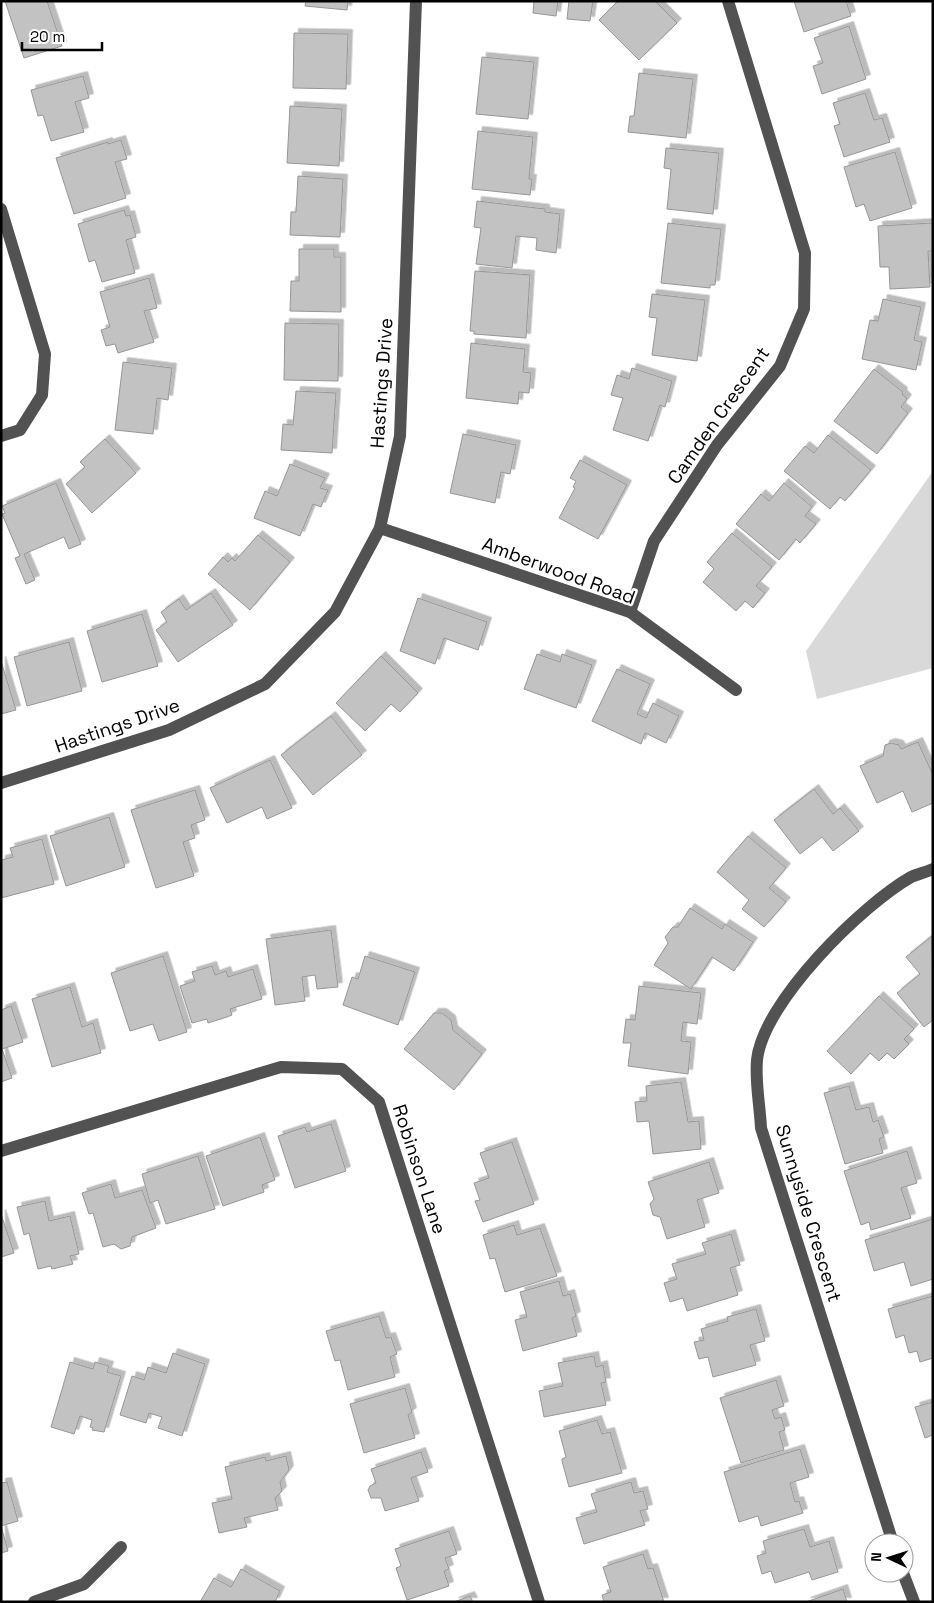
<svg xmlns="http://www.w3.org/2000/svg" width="934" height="1603" viewBox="0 0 934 1603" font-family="'Space Grotesk',sans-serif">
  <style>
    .green { fill: #d9d9d9 }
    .building { fill: #c2c2c2; stroke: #969696; filter: url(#shadow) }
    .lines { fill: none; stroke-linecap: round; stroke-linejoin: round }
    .minor { stroke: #525252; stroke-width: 12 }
    .labels { text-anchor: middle; stroke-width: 5; stroke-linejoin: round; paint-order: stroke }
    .street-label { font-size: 19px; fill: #000; stroke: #fff }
  </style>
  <defs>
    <filter id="shadow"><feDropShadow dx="4.5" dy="-4.5" stdDeviation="0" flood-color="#0004"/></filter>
  </defs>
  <rect width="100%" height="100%" fill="#fff"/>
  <polygon class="green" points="933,471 933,668 817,699 806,651"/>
  <g class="building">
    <polygon points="5,1 47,1 62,46 24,58"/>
    <polygon points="306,1 348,1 347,10 305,6"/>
    <polygon points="534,1 558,1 556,16 533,13"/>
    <polygon points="569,1 593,1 590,21 567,19"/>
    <polygon points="618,1 655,1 677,23 639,60 599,20"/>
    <polygon points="794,1 846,1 851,16 804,32"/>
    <polygon points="849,26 866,79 822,94 813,66 823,63 814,38"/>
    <polygon points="294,33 348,34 346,89 293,88"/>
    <polygon points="482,57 534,62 528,119 476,114"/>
    <polygon points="639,73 693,79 686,138 628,132 630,116 634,116"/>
    <polygon points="83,76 89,98 75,102 84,132 51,141 43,115 38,116 31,90"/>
    <polygon points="865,93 874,120 882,118 890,142 844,157 834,126 840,124 833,103"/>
    <polygon points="290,106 342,109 339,166 287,163"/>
    <polygon points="478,131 533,137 529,179 532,179 530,195 472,189"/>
    <polygon points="121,140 127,159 115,162 126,198 74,214 56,158 108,142 108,144"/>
    <polygon points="666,148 719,153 713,214 667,209 671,169 664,168"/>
    <polygon points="895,152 912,208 870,221 864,204 856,207 844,167"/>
    <polygon points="298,176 343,179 340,237 290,235 291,212 296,212"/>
    <polygon points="477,201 545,209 545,212 560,214 556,253 536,250 537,238 516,236 512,268 476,264 481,228 474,227"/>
    <polygon points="124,210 126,216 130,215 136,237 126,240 135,273 102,282 95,260 89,262 78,224"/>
    <polygon points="668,223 721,229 715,285 710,285 710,288 661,283"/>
    <polygon points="933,223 933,251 928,251 930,287 890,289 889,267 880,267 878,226"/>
    <polygon points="299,249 334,249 334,257 341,257 341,312 290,311 291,281 299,281"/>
    <polygon points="475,271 530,275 526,338 474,334 474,331 470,331"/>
    <polygon points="149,278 157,308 144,311 154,342 118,353 115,344 106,346 101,330 110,327 100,292"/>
    <polygon points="652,294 705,300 697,361 652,355 657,318 649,317"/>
    <polygon points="883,299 921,307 914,340 922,342 916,370 862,359 870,320 878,321"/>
    <polygon points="285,323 339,324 338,381 284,380"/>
    <polygon points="471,343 525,349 523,372 531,373 529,393 519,392 518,404 466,398"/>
    <polygon points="123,362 172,368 168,400 157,398 153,434 115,430"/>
    <polygon points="632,368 672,381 665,407 660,405 648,441 613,430 623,398 611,395 617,375 629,379"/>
    <polygon points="874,369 903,392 902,394 907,399 901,407 908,413 877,454 834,421"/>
    <polygon points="296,391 336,393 332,453 281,450 283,424 293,425"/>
    <polygon points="463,434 516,445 510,474 501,472 495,503 450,493"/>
    <polygon points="828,435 871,470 845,501 840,497 830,509 784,471 805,446 814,453"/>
    <polygon points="105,439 136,473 92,513 66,484 85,467 80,462"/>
    <polygon points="580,460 627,485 598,539 559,518 575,488 573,487 576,481 570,478"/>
    <polygon points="290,464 325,478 320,488 328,490 321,507 313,504 300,536 254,518 265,491 277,496"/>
    <polygon points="56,483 81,544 69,549 64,537 24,554 35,580 26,584 15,558 20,556 2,514 5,513 2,506"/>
    <polygon points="784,483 812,507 805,516 816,524 800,543 796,539 779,560 736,524 761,494 769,501"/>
    <polygon points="732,533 772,567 756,586 765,593 753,608 745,601 736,611 703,582 714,569 707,562"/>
    <polygon points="258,535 290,562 250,610 208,574 223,557 228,562 232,558 235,561"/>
    <polygon points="211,593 233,625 178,662 156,630 167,622 161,612 179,599 186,610"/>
    <polygon points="418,598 487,622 478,650 444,638 435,664 400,651"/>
    <polygon points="142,614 158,666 102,682 87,631"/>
    <polygon points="69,642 82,691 27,706 14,657"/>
    <polygon points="537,654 560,662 562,654 592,665 576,708 524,689"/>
    <polygon points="381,656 418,693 400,712 391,704 365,731 336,703"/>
    <polygon points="1,661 16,710 1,714"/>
    <polygon points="617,669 650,684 637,714 646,718 653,703 679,716 666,743 645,733 641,744 592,721"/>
    <polygon points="331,716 362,755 313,795 281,755"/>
    <polygon points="918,742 933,775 933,803 912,812 903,791 877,803 860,766 883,756 885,745 891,743 899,745 901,749"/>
    <polygon points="270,760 292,808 267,819 262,807 227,823 210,788"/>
    <polygon points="814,789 833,814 840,808 859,831 833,851 822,837 800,854 774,820"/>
    <polygon points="195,790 205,820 191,825 195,838 183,842 194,876 156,888 131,810"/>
    <polygon points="109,817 125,867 66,886 50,836"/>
    <polygon points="748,836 786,868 769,888 786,902 764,927 742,909 749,900 717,872"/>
    <polygon points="42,839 54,884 1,898 1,860 13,857 10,848"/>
    <polygon points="690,908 722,929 725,924 753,942 734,971 712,957 691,989 654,965 668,943 665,937 673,927 678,927"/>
    <polygon points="331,930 338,987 317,989 315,975 302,977 305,1001 275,1005 266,939"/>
    <polygon points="932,936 933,1020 924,1027 897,993 920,974 906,957"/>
    <polygon points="163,956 187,1032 159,1041 153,1024 130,1031 111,973"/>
    <polygon points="365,956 415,972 398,1025 343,1005 352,977 358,979"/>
    <polygon points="212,966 215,975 226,971 228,977 253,969 262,999 230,1009 232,1015 227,1017 208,1023 207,1019 192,1023 180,986 195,981 192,972"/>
    <polygon points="639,986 701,993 697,1024 683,1022 681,1041 691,1042 688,1074 628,1066 631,1043 623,1043 626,1019 635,1020"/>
    <polygon points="70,987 82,1027 93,1023 101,1053 52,1067 32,999"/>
    <polygon points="879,996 914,1029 904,1039 909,1044 894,1059 887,1053 879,1061 870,1053 851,1074 827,1051"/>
    <polygon points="11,1006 23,1042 2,1049 12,1078 1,1082 1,1010"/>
    <polygon points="434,1013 442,1013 451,1020 453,1030 482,1054 454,1090 404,1049"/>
    <polygon points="681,1082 688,1122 699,1121 701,1149 653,1154 649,1121 637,1122 635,1102 647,1101 646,1086"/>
    <polygon points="849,1086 856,1110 869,1107 873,1122 878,1120 884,1137 879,1139 883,1153 845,1164 824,1093"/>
    <polygon points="331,1124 346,1171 295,1188 278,1136 305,1127 307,1132"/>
    <polygon points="260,1137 275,1180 262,1185 264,1192 223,1206 206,1156"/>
    <polygon points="512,1142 534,1204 483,1222 475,1201 480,1200 474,1183 489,1178 480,1153"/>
    <polygon points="907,1151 917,1183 901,1188 911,1218 871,1230 869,1222 861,1225 844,1171"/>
    <polygon points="198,1156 215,1209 166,1224 158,1200 150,1203 142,1174"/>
    <polygon points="709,1162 719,1193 697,1200 705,1227 667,1239 660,1217 653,1215 650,1204 654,1199 648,1182"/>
    <polygon points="111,1184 115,1198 142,1190 156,1228 132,1237 130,1246 121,1249 114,1244 103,1247 93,1213 89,1214 82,1193"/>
    <polygon points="45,1201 49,1221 70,1216 79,1254 70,1256 73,1264 52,1269 51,1266 38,1269 29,1233 24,1235 17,1207"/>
    <polygon points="1,1214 14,1253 1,1257"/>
    <polygon points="933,1219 933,1279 911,1286 904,1262 874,1271 865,1240"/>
    <polygon points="514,1225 517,1235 540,1228 557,1276 505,1292 495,1258 490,1259 483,1235"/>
    <polygon points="731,1234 740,1265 730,1268 738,1295 687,1311 683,1298 670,1302 664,1283 677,1279 672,1264 706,1254 702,1243"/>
    <polygon points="559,1281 563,1296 570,1294 576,1316 572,1318 577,1336 523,1351 515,1320 527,1317 520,1292"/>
    <polygon points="933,1296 933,1358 920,1362 917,1351 909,1353 904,1335 896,1338 888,1309"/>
    <polygon points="756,1309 765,1341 750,1345 756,1365 713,1377 708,1357 699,1359 694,1342 704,1340 701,1329 728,1321 727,1317"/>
    <polygon points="379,1316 386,1338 391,1337 397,1354 390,1357 395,1377 348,1390 340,1360 335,1361 326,1331"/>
    <polygon points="173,1353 205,1364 182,1436 158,1428 162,1417 149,1413 146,1423 120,1415 132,1376 144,1380 148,1367 166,1373"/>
    <polygon points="594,1356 596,1367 603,1365 606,1382 601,1383 606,1405 544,1417 539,1391 563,1386 558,1363"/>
    <polygon points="70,1362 93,1369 95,1362 109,1366 107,1372 121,1376 104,1432 92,1430 93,1428 90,1427 92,1420 80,1416 74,1434 51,1427"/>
    <polygon points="776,1380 784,1406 772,1410 775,1419 781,1417 785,1430 779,1432 784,1450 741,1463 720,1398"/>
    <polygon points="405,1388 412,1412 408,1415 415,1438 364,1453 350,1404"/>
    <polygon points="933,1402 933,1435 925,1438 915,1407"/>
    <polygon points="597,1420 602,1434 610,1432 622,1473 569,1487 562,1461 562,1459 566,1457 559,1431"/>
    <polygon points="800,1449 809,1477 790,1483 795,1502 799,1501 803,1513 761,1526 758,1516 739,1522 724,1472"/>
    <polygon points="421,1452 428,1472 411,1478 419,1501 385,1511 381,1498 371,1498 368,1490 370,1486 376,1483 371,1469"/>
    <polygon points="286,1456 289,1470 280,1482 282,1491 275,1498 278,1510 244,1518 247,1527 219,1533 212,1503 232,1499 225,1467 265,1457 266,1461"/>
    <polygon points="7,1482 18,1521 1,1526 1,1483"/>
    <polygon points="631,1482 634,1493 643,1491 648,1509 640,1511 645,1525 584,1544 576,1518 597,1512 591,1494"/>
    <polygon points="1,1526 8,1551 1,1553"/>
    <polygon points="804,1529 810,1547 829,1541 838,1572 812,1580 809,1572 775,1583 771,1571 762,1574 757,1556 766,1553 763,1541"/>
    <polygon points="449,1531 457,1554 445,1558 449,1569 444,1571 449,1586 407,1600 396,1568 401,1566 395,1549"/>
    <polygon points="643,1554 648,1569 653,1568 664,1602 604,1602 602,1595 611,1592 603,1567"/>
    <polygon points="241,1569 280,1591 275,1602 200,1602 214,1578 231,1587"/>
    <polygon points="843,1589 847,1602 806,1602"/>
    <polygon points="470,1596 473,1602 454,1602"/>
  </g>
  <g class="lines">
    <g class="minor">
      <polyline points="1,209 45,354 42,395 20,430 1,436"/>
      <polyline points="380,528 630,612 736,690"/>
      <polyline points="630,612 654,541 717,445 780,366 804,309 805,253 728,1"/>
      <polyline points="1,783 169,730 265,684 335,612 380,528 400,436 416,1"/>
      <polyline points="1,1151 281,1067 342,1069 379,1102 539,1602"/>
      <path d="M893,1543L761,1128C760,1106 755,1082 757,1060C763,1002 862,905 911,877C918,874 926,872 933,869"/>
      <polyline points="903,1573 914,1602"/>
      <polyline points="34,1602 84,1584 121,1547"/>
    </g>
  </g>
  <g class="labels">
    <g class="street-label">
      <text transform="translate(381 383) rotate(-86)" y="7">Hastings Drive</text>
      <text transform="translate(718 415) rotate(-55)" y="7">Camden Crescent</text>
      <text transform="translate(559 570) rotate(20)" y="7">Amberwood Road</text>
      <text transform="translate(117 725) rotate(-19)" y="7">Hastings Drive</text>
      <text transform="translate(420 1169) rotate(72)" y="7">Robinson Lane</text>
      <text transform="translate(809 1213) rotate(73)" y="7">Sunnyside Crescent</text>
    </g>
  </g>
  <rect width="934" height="1603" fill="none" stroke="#000000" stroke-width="5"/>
  <g transform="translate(889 1558) rotate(274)"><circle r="24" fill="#ffffff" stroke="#999999"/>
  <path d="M0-4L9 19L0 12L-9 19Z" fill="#000000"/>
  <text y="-8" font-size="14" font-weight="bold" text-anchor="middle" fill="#000000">N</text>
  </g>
  <path d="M22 42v8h80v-8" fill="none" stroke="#000000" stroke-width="2.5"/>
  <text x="30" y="42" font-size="15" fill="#000000" stroke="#ffffff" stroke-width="4" paint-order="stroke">20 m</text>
</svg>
